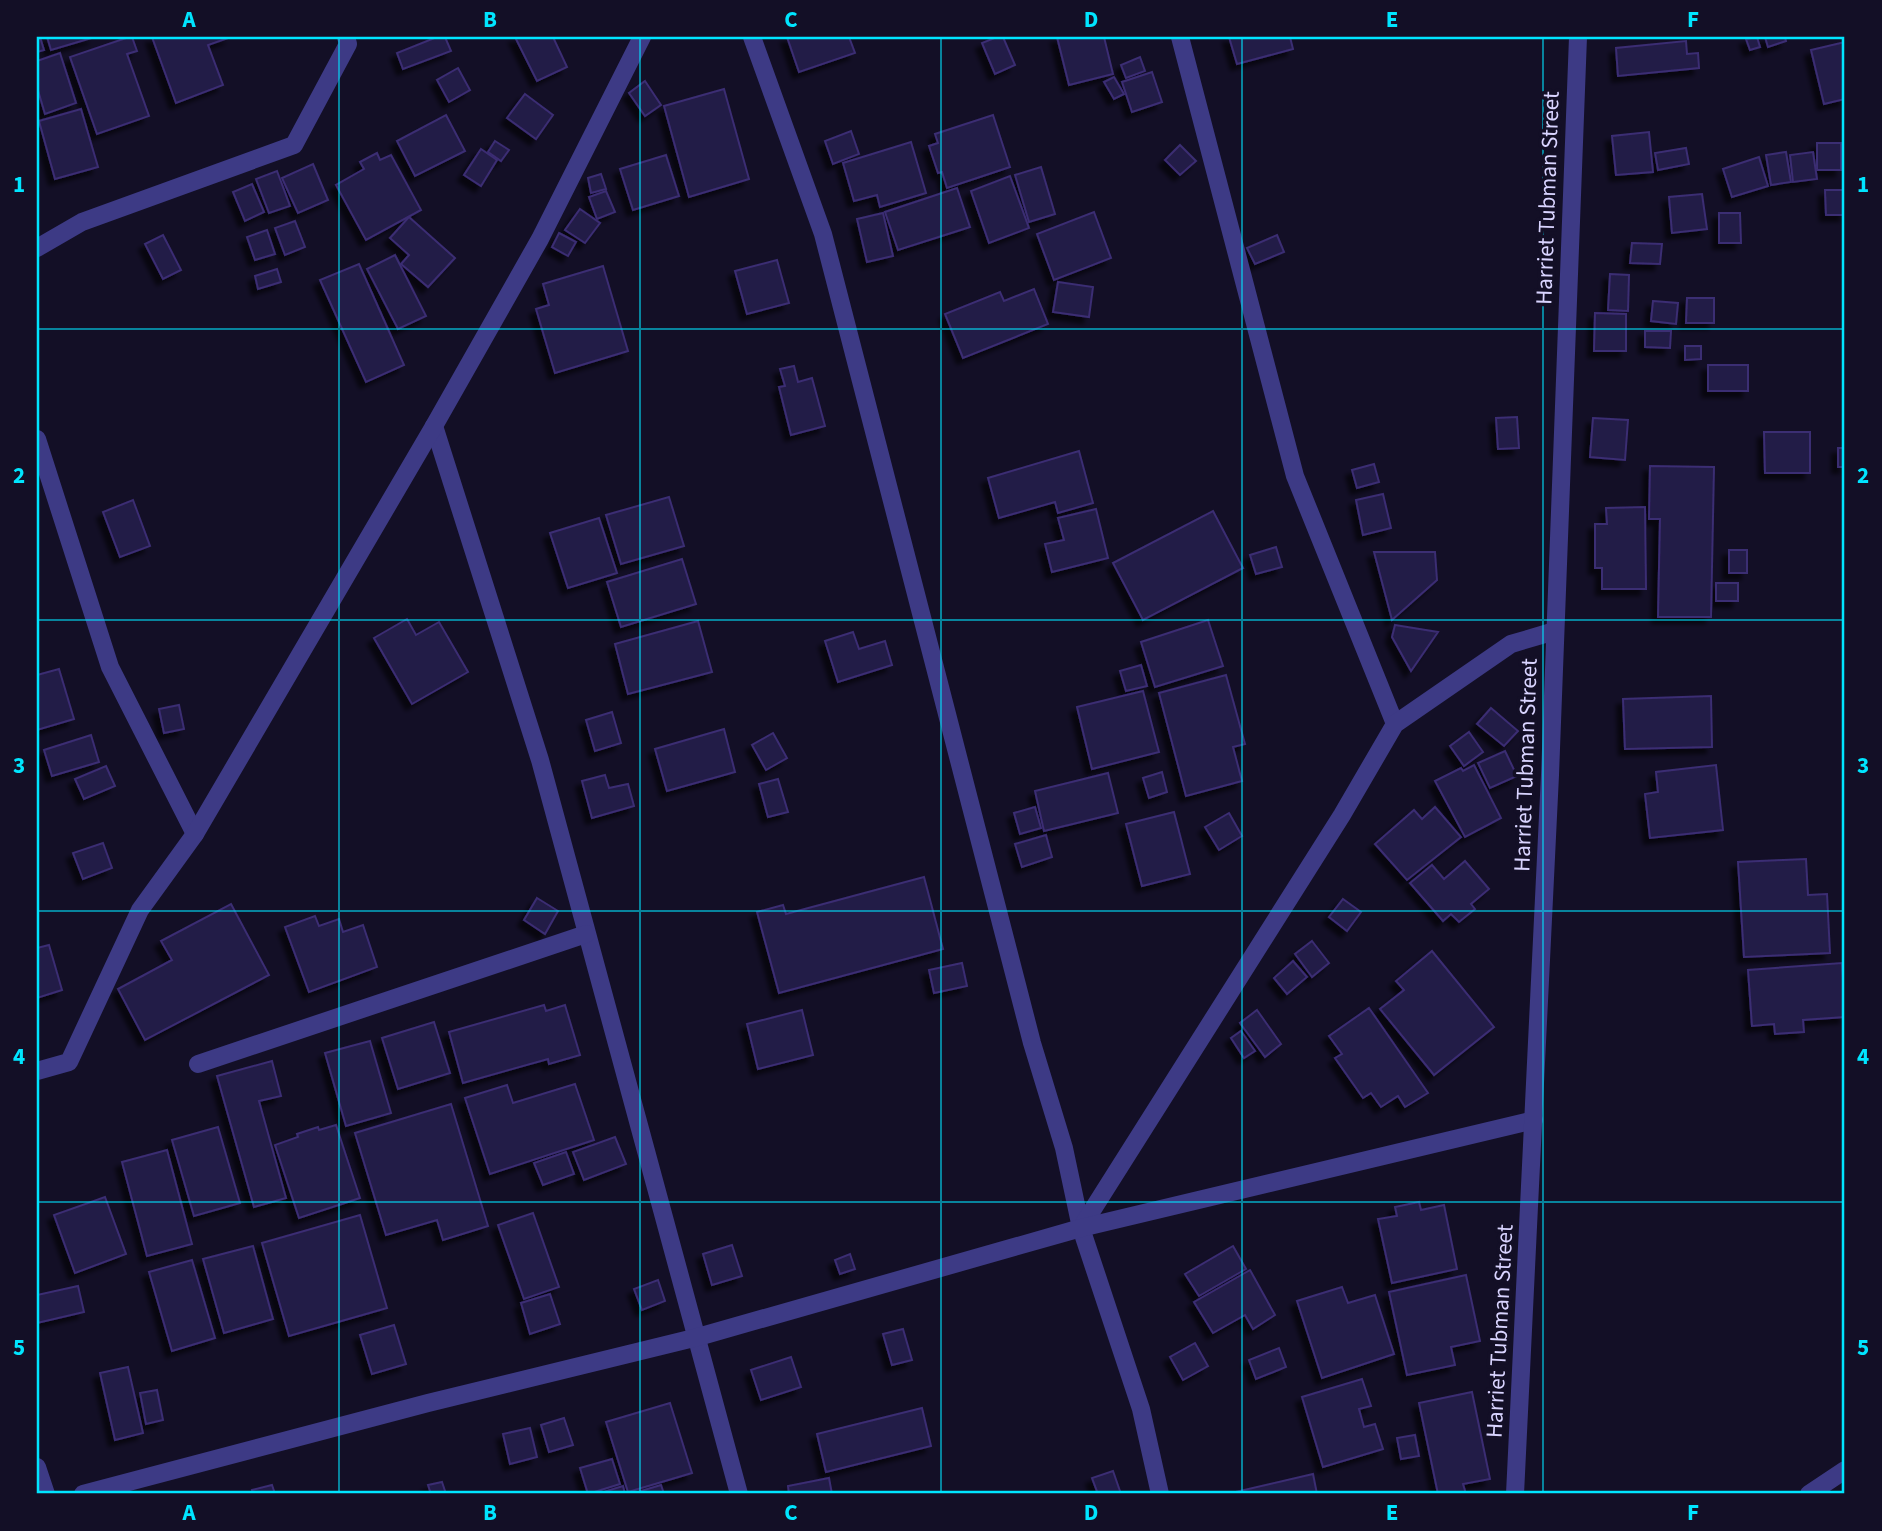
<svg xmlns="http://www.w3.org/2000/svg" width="1882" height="1531" viewBox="0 0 1882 1531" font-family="'Source Sans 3',sans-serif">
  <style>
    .building { fill: #241b47; stroke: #3b2d73; stroke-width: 2; filter: url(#shadow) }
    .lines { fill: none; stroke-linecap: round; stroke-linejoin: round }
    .minor { stroke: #3d3a85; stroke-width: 18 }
    .grid { fill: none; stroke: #00e5ff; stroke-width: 2; stroke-opacity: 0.55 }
    .labels { text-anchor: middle; stroke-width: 7; stroke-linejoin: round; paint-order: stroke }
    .street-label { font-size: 23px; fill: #d9d4ff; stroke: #130f26 }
    .neatline { fill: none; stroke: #00e5ff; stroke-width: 2.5 }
    .grid-label { font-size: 23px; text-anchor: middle; font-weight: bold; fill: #00e5ff }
  </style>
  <defs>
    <filter id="shadow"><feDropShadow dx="-6" dy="6" stdDeviation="2" flood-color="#0009"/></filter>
  </defs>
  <rect width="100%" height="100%" fill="#130f26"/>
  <g class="building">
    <polygon points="37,37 40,37 44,50 37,52"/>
    <polygon points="47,37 95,37 51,50"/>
    <polygon points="129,37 132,37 137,51 127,54 149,116 97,134 70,57"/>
    <polygon points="152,37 231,37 208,45 223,85 176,103"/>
    <polygon points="437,37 445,37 451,51 403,69 397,53"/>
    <polygon points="515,37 553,37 567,67 537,81"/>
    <polygon points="787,37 849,37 855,53 799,72"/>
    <polygon points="997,37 1003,37 1015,65 995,74 982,43"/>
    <polygon points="1057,37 1104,37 1113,74 1069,85"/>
    <polygon points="1229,37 1290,37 1293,49 1237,64"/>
    <polygon points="1757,37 1760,47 1750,50 1746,39"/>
    <polygon points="1765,37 1785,37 1786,41 1768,47"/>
    <polygon points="1686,41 1687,54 1698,53 1699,68 1618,76 1616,48"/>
    <polygon points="1845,42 1845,99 1824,104 1811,50"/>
    <polygon points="60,53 76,103 45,114 37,87 37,61"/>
    <polygon points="1140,57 1145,71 1126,78 1121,65"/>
    <polygon points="458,68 470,90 449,102 437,80"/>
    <polygon points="1152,72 1162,102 1132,112 1122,82"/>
    <polygon points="1114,77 1124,94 1114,99 1104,82"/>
    <polygon points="645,81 661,105 645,116 629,93"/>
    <polygon points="724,89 749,179 689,197 664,106"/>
    <polygon points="525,94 553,115 536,139 507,118"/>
    <polygon points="81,109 98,167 55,179 39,121"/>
    <polygon points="446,115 465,151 415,176 397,141"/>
    <polygon points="993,115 1010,167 947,188 942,172 938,173 929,146 938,143 935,134"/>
    <polygon points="851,131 859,154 833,164 825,141"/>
    <polygon points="1649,132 1653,172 1616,175 1612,136"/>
    <polygon points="495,141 509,150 501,161 488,152"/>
    <polygon points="911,142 926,193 880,207 877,195 854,201 843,163"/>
    <rect x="1817" y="143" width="24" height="27"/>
    <polygon points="1180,145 1196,161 1180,175 1165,160"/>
    <polygon points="1686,148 1689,164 1658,170 1655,153"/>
    <polygon points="481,149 497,160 481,186 464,175"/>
    <polygon points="1786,152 1791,182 1771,185 1766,155"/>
    <polygon points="1813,152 1817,179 1793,182 1790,155"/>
    <polygon points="377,153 380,160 391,155 421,210 366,240 336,185 364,169 360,162"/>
    <polygon points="666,155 679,196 633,210 620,169"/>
    <polygon points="1759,157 1768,186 1732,197 1723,169"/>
    <polygon points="313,164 328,200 298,213 282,178"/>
    <polygon points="1041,167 1055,214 1029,222 1015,175"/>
    <polygon points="277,171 290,206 269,213 256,179"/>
    <polygon points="601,174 606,189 591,193 588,178"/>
    <polygon points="1010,176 1029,228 989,243 971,191"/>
    <polygon points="252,184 264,212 245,221 233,192"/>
    <polygon points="957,188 970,227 898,250 885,212"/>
    <polygon points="1825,190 1845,190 1845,215 1826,215"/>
    <polygon points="606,191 615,212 597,219 589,197"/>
    <polygon points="1702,194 1707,229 1672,233 1669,197"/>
    <polygon points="580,209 600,223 585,243 565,230"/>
    <polygon points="1094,212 1111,258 1054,280 1037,234"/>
    <polygon points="883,213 893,256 867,262 857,219"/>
    <polygon points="1719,213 1740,213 1741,243 1719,243"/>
    <polygon points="409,217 455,258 428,287 401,264 409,255 390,238"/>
    <polygon points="295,221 305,247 285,255 275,228"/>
    <polygon points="267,230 275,254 255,260 247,237"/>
    <polygon points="559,233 576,242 568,256 552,247"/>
    <polygon points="163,235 181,270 163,279 145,244"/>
    <polygon points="1277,235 1284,252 1255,264 1247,248"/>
    <polygon points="1632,243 1662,244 1660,264 1630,263"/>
    <polygon points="395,255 426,316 398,329 367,269"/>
    <polygon points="777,260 789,303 747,314 735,271"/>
    <polygon points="359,264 404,365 366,382 320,280"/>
    <polygon points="603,266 628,351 555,373 536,309 549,305 543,284"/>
    <polygon points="277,269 281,282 258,289 255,276"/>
    <polygon points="1610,274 1629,275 1628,311 1608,310"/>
    <polygon points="1058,282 1093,287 1089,317 1053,312"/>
    <polygon points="1034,289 1048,324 963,358 945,314 1000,292 1004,301"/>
    <polygon points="1687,298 1714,298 1714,323 1686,323"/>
    <polygon points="1653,301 1678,303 1676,324 1651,321"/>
    <polygon points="1595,313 1626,314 1626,351 1594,351"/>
    <polygon points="1645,331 1671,331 1670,348 1645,347"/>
    <polygon points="1685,346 1701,346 1701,359 1685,360"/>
    <rect x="1708" y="365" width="40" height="26"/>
    <polygon points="794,366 798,382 812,378 825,426 791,435 779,387 785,386 780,369"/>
    <polygon points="1517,417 1519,448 1498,449 1496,418"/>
    <polygon points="1593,418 1628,420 1625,460 1590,457"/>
    <polygon points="1764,432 1810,432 1810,473 1765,473"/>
    <rect x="1838" y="448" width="7" height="19"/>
    <polygon points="1079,451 1093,503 1058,513 1055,502 999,518 988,478"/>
    <polygon points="1374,464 1379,482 1357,488 1352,470"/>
    <polygon points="1650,466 1714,467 1711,617 1658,617 1660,519 1649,519"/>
    <polygon points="1383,494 1391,528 1363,535 1356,500"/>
    <polygon points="669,497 684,546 621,564 606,515"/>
    <polygon points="133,500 150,546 120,557 103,512"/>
    <polygon points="1645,507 1646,589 1602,589 1602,568 1595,568 1595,524 1607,524 1606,508"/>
    <polygon points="1096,509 1108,558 1052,572 1045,544 1064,540 1058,518"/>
    <polygon points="1213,511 1243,568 1143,620 1113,563"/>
    <polygon points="599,518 617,573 568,588 550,533"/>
    <polygon points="1276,547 1282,567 1256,574 1250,555"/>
    <rect x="1729" y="550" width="18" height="23"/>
    <polygon points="1374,552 1435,552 1437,580 1392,620"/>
    <polygon points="682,559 696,604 621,627 607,582"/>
    <rect x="1716" y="583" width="22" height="18"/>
    <polygon points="407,619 416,635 439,622 468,672 412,704 374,638"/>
    <polygon points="1208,620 1223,666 1155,687 1141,642"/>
    <polygon points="698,621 712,672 628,694 615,644"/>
    <polygon points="1395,625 1438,632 1411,671 1392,637"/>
    <polygon points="853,632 859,649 885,641 892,665 838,682 825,641"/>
    <polygon points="1141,665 1147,686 1126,691 1120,671"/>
    <polygon points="59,669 74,719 37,730 37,675"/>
    <polygon points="1226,675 1245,744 1233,747 1242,781 1186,796 1159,693"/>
    <polygon points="1143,691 1159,752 1092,769 1077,707"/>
    <polygon points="1711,696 1712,747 1625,749 1623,699"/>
    <polygon points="179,705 184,729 164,733 159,709"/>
    <polygon points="1491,708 1518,731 1504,746 1477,724"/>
    <polygon points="612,712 621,743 595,751 586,720"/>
    <polygon points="724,729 735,772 667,791 655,749"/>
    <polygon points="1469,732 1483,752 1464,766 1450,746"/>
    <polygon points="773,733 787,758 766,770 752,745"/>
    <polygon points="91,735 99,762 52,776 44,750"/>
    <polygon points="1505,751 1517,776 1490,788 1478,763"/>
    <polygon points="1474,765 1501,818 1465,837 1435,781 1461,768 1463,771"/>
    <polygon points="1716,765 1723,830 1650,838 1645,794 1658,792 1656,772"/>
    <polygon points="106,766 115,786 84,799 75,779"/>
    <polygon points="1162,772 1167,792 1149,798 1143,778"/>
    <polygon points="1108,773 1118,813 1044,831 1035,791"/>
    <polygon points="605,775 609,788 628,784 634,806 592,818 582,781"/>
    <polygon points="778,779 788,812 768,817 759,784"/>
    <polygon points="1035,807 1041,828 1020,834 1014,813"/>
    <polygon points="1435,807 1461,837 1407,880 1375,844 1414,810 1422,819"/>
    <polygon points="1174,812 1190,874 1142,886 1126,824"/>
    <polygon points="1229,813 1242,836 1219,850 1205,827"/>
    <polygon points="1046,835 1052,857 1022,867 1015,844"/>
    <polygon points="103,843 112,868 83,879 73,853"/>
    <polygon points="1806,859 1808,895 1827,894 1830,953 1744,957 1738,862"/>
    <polygon points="1465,861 1489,889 1471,904 1475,909 1459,922 1451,914 1443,921 1410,883 1432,865 1444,879"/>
    <polygon points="924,877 943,949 779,993 757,912 783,905 786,914"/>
    <polygon points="537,898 558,911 545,934 524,920"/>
    <polygon points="1343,899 1361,912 1347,931 1329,917"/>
    <polygon points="231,904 269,975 145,1040 118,989 172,960 161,941"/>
    <polygon points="315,916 319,926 339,919 343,932 363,925 377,967 309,992 285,927"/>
    <polygon points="1312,941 1329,963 1312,977 1295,954"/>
    <polygon points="49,945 62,990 37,998 37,948"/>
    <polygon points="1432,951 1494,1027 1434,1075 1380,1009 1404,990 1396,981"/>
    <polygon points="1293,961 1307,977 1287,994 1274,978"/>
    <polygon points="962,963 967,986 934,993 929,970"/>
    <polygon points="1842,963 1845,1017 1803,1020 1804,1032 1775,1034 1774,1024 1752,1026 1748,970"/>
    <polygon points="544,1005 546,1011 565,1005 580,1055 549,1064 548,1059 463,1083 449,1032"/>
    <polygon points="1369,1008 1428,1093 1405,1107 1398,1096 1381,1107 1371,1093 1363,1098 1335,1058 1342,1054 1329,1036"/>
    <polygon points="802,1010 813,1055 758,1069 747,1024"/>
    <polygon points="1257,1010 1281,1044 1265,1057 1240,1023"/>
    <polygon points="434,1022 450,1073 398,1089 382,1038"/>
    <polygon points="1241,1031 1255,1051 1244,1058 1231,1038"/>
    <polygon points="370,1041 391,1113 346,1126 325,1053"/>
    <polygon points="272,1061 281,1096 259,1101 286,1198 254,1207 217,1076"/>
    <polygon points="575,1084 594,1140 490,1174 465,1098 507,1085 513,1103"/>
    <polygon points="451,1104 488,1226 443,1240 437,1220 386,1235 355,1133"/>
    <polygon points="336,1125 360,1198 299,1218 275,1145 298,1137 297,1134 318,1127 319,1130"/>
    <polygon points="218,1127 240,1203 194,1216 172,1140"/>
    <polygon points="615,1137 626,1164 584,1180 573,1152"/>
    <polygon points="167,1150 192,1244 147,1256 122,1162"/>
    <polygon points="566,1152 574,1174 543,1185 534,1163"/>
    <polygon points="105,1197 126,1254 75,1273 54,1215"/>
    <polygon points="1419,1202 1421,1210 1444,1205 1457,1269 1392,1283 1378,1219 1397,1216 1395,1207"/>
    <polygon points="533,1213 559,1287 524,1299 498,1225"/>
    <polygon points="360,1215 387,1308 289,1336 262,1243"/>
    <polygon points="732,1245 742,1276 712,1285 703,1254"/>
    <polygon points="253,1246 273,1319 224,1333 203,1259"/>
    <polygon points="1233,1246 1246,1269 1199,1296 1185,1274"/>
    <polygon points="850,1254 855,1269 840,1274 835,1260"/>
    <polygon points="192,1260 215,1338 172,1351 149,1272"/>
    <polygon points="1250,1270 1275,1315 1253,1329 1245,1315 1213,1333 1194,1302"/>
    <polygon points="1466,1275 1480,1341 1451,1347 1455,1365 1407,1375 1389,1292"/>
    <polygon points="658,1280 665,1301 642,1310 634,1289"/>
    <polygon points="78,1286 84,1312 37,1323 37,1295"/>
    <polygon points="1342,1287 1348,1303 1375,1295 1394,1354 1322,1378 1297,1301"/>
    <polygon points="550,1294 560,1324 530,1334 521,1303"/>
    <polygon points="394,1325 406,1364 372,1374 360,1335"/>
    <polygon points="903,1329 912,1360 892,1365 883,1334"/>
    <polygon points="1195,1343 1208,1366 1183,1380 1170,1357"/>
    <polygon points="1279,1348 1286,1367 1256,1379 1249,1360"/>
    <polygon points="791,1357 801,1387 761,1400 751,1370"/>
    <polygon points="128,1367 143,1433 115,1440 100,1373"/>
    <polygon points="1362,1379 1371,1406 1359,1409 1364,1427 1375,1424 1383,1449 1323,1467 1302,1397"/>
    <polygon points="157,1390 163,1420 146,1424 140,1393"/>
    <polygon points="1472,1392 1490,1479 1463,1484 1466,1494 1438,1494 1419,1403"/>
    <polygon points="670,1403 692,1473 628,1492 606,1422"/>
    <polygon points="922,1408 931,1446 826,1472 817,1434"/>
    <polygon points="564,1418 573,1445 549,1452 541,1425"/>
    <polygon points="530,1428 537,1457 510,1464 503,1434"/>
    <polygon points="1415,1435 1419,1456 1401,1459 1397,1438"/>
    <polygon points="612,1459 620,1484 588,1494 580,1468"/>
    <polygon points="1113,1471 1121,1494 1098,1494 1092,1478"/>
    <polygon points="1313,1474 1317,1494 1227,1494"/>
    <polygon points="829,1478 832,1494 789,1494 788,1486"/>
    <polygon points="442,1482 446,1494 431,1494 428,1485"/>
    <polygon points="272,1485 275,1494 253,1494 252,1490"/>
    <polygon points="661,1485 664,1494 631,1494"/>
    <polygon points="623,1486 625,1494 597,1494"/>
  </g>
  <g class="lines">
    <g class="minor">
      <polyline points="752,37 823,234 1032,1043 1064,1148 1081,1228 1141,1409 1160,1494"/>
      <polyline points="1180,37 1295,476 1395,724"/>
      <polyline points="37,248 82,222 294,145 348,44 346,37"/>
      <polyline points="434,426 540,760 739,1494"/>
      <polyline points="37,439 110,667 195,834"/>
      <polyline points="198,1064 586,934"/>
      <polyline points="37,1071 69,1062 140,910 195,834 434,426 540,239 642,37"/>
      <polyline points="1081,1228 1342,815 1395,724 1511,644 1555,631"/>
      <polyline points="37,1467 46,1494"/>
      <polyline points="83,1494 428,1403 698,1337 1081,1228 1534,1120"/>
      <polyline points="1515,1494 1550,775 1578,37"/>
      <polyline points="1809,1494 1845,1470"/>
    </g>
  </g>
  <path class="grid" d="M339,37V1494M640,37V1494M941,37V1494M1242,37V1494M1543,37V1494M37,329H1845M37,620H1845M37,911H1845M37,1202H1845"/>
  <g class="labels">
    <g class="street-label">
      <text transform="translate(1547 198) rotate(-88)" y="8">Harriet Tubman Street</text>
      <text transform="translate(1525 765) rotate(-88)" y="8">Harriet Tubman Street</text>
      <text transform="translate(1499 1331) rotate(-87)" y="8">Harriet Tubman Street</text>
    </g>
  </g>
  <rect width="1882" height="1531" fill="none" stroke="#130f26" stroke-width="77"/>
  <rect x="38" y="38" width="1805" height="1454" class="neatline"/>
  <g class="grid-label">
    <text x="189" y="27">A</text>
    <text x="490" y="27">B</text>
    <text x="791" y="27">C</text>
    <text x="1091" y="27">D</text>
    <text x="1392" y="27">E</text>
    <text x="1693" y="27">F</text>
    <text x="19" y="192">1</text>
    <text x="1863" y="192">1</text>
    <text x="19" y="483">2</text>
    <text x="1863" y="483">2</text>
    <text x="19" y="773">3</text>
    <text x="1863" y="773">3</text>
    <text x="19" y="1064">4</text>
    <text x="1863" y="1064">4</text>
    <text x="19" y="1355">5</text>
    <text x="1863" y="1355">5</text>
    <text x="189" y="1520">A</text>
    <text x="490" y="1520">B</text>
    <text x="791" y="1520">C</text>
    <text x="1091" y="1520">D</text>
    <text x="1392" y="1520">E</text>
    <text x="1693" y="1520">F</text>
  </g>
</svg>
